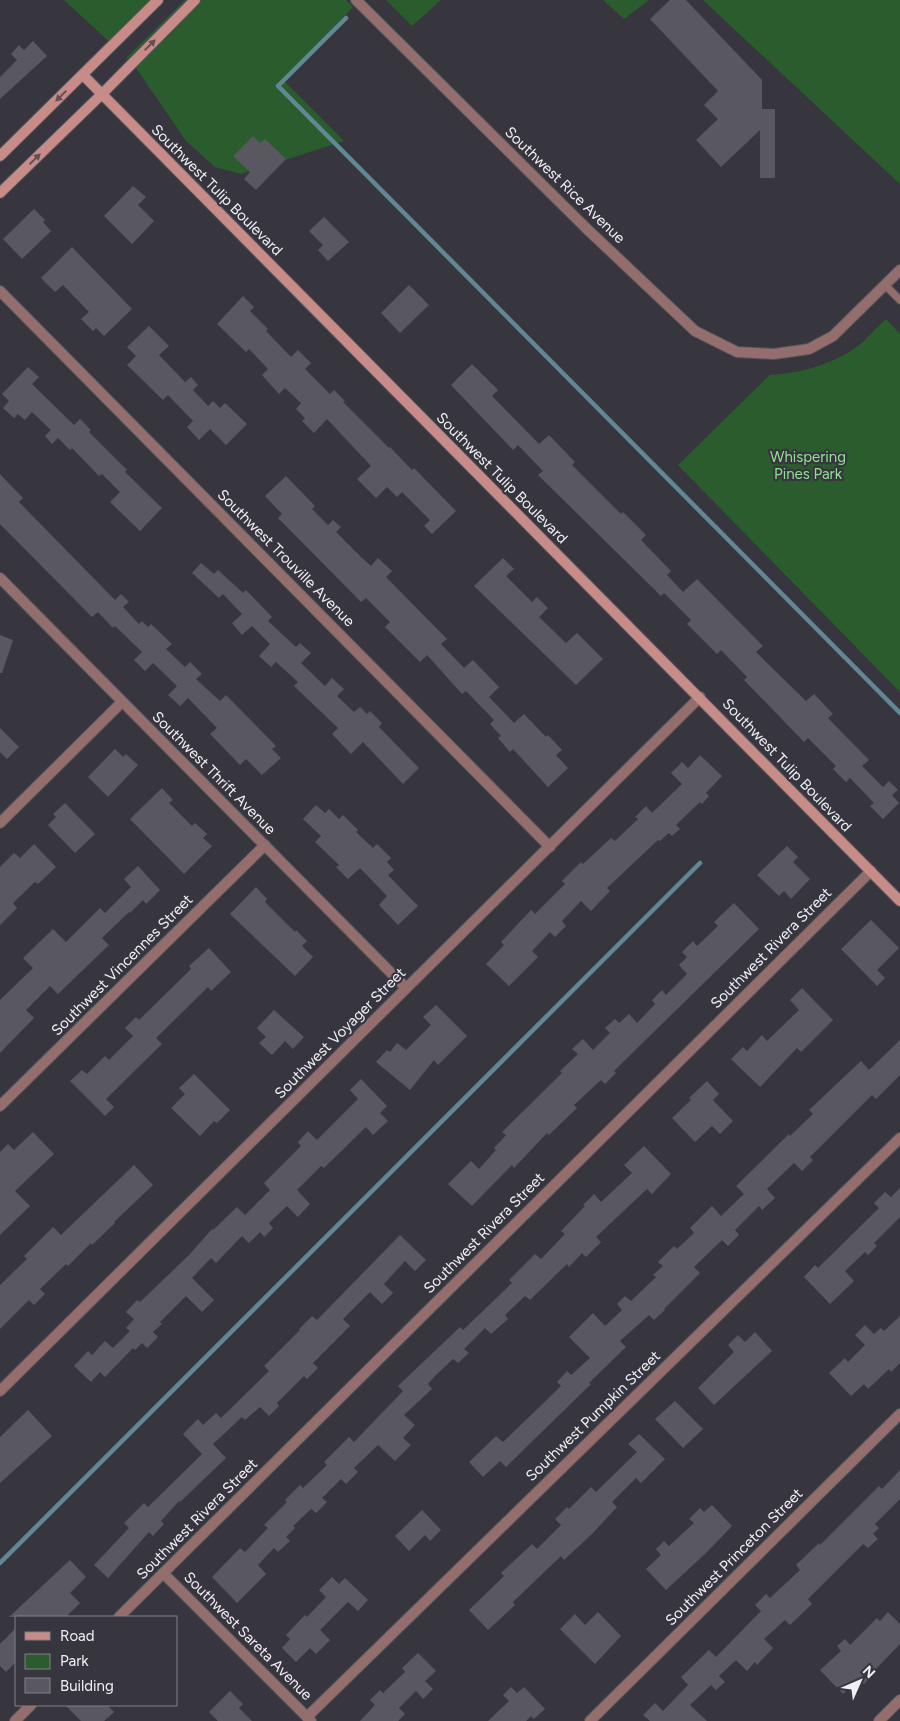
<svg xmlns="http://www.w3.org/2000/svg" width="900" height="1721" viewBox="0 0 900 1721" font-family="Figtree,sans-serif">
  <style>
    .green { fill: #2b5c2d }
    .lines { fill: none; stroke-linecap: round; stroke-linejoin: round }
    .stream { stroke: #608894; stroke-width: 4.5 }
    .building { fill: #595861 }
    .lane-casing { stroke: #55545c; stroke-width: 9 }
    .street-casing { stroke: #55545c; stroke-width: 12 }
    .secondary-casing { stroke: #55545c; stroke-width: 12 }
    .lane { stroke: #936e6c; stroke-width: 7 }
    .street { stroke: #936e6c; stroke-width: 10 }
    .secondary { stroke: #c78c88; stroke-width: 10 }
    .oneway { fill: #625055 }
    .labels { text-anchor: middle; stroke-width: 4.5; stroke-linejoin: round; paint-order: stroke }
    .street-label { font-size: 15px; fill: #f0eff5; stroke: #37363f }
    .park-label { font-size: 15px; fill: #8fe090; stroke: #37363f }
  </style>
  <rect width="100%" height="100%" fill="#37363f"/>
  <g class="green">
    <polygon points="64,0 164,0 116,48"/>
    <polygon points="185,0 346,0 353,7 283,80 344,141 241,174 215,167 186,141 134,65 126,58"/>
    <polygon points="386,0 441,0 412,26"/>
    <polygon points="603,0 649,0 624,19"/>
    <polygon points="703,0 900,0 900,184"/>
    <path d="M886,319L900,334V692L678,465L770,375C803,373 838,363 864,341C871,334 878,326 886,319Z"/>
  </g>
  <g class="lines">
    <g class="stream">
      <polyline points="346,18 278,86 900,713"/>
      <polyline points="0,1563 700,863"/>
    </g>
  </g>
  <g class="building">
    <polygon points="670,0 686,0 762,80 762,109 775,109 775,178 760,178 760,130 721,167 696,140 718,119 704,105 718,91 650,19"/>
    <polygon points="33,41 47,56 0,99 0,77 17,60 11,54 19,45 24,50"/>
    <polygon points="253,136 260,143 265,139 286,159 256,190 244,179 250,172 233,156"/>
    <polygon points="133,186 146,197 138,205 154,221 132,244 104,216"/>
    <polygon points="34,209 45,220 43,222 51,231 22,259 3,239"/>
    <polygon points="324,217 349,242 328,261 318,250 323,245 309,231"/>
    <polygon points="72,247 132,309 104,336 96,328 93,331 81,319 89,312 63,285 55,292 41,278"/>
    <polygon points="409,285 429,305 400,333 381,313"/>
    <polygon points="243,296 254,307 250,311 268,329 266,331 291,357 298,350 311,363 305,369 330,394 334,390 345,401 343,402 389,448 390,447 412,470 414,468 456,511 432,534 424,526 430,520 402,492 397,497 387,487 376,498 357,479 371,466 327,419 314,433 302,421 305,418 296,409 301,403 285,388 279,394 262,375 268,369 249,349 246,352 217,324"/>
    <polygon points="149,326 169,346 159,355 185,382 191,377 198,385 193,390 208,406 213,401 220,408 225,403 247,424 226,445 210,429 199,440 187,427 193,421 168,395 163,400 127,365 136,356 127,347"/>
    <polygon points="472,364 498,390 492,396 539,444 549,435 575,462 572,465 621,514 623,512 646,535 641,540 671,571 667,575 683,592 697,579 763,646 756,652 806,701 814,694 833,714 828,718 869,760 862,766 883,787 889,781 898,790 892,795 899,803 883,819 870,806 874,803 850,778 846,782 833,769 836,766 808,738 804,742 744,680 747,677 721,650 717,654 687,624 691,620 664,593 661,596 538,475 543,471 518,445 513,450 451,385"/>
    <polygon points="28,367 39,377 32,384 74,425 80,419 91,430 89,432 127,470 125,472 162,508 140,531 110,502 120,492 102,474 99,476 72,448 70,450 58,438 52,444 45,436 51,430 32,412 25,420 18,414 14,418 3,408 9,401 2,394"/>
    <polygon points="0,474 23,498 19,502 115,600 121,594 129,602 123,607 139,624 142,621 148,627 151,624 172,644 166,649 185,667 190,662 202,674 196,679 220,701 226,695 276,746 272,749 281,758 262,775 246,759 240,765 210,734 217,728 188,698 180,706 168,695 177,686 153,663 145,671 134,660 142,652 115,626 113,628 98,612 92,617 0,524"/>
    <polygon points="286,476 315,506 312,509 328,525 333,520 341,527 336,532 360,556 371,566 378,558 392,571 386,577 447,639 441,644 464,668 473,660 499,687 489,697 514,723 524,714 546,737 548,735 562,750 556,755 568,768 548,787 513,749 510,752 498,738 501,736 490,724 494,720 466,691 462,694 427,655 420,662 385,627 390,622 366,598 361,602 278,518 282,514 265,496"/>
    <polygon points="503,558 514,569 506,576 532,602 537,597 548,608 539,617 566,643 577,633 603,659 576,685 474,586"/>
    <polygon points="201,563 214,574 218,570 243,593 246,590 272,617 268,621 296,647 300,643 311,653 301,663 325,686 332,678 344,689 337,696 354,712 360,707 367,714 370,711 382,723 379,727 419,768 403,784 363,742 351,754 332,734 338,728 294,686 298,682 276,662 271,667 259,656 270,644 252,626 242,635 232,623 242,614 223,594 219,598 192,573"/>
    <polygon points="0,635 13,640 2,673 0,673"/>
    <polygon points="0,728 19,747 7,759 0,752"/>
    <polygon points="115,749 123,757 126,754 138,765 108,797 88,777"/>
    <polygon points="700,755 722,776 706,793 709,796 702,804 700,802 676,825 680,829 672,836 669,833 660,841 658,840 607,888 610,891 591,911 581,901 562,921 566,926 555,937 550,932 532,951 538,957 509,986 486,964 504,945 501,942 531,910 535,914 565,884 562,881 581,862 583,864 611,838 615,841 638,819 635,817 646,806 652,813 682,784 671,773 682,762 688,768"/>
    <polygon points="162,788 173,800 169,803 192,826 195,823 207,834 203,838 212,846 184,874 130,819"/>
    <polygon points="65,803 95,834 75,853 48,825 56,817 53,814"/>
    <polygon points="316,805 325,813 329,809 339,819 343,815 358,830 356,832 373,848 377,844 391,858 387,862 394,870 388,875 418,906 398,925 379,905 387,896 360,868 348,879 336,867 339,865 315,842 321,836 303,819"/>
    <polygon points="34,844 56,867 38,884 35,882 13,903 17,908 0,925 0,867 14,853 20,858"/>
    <polygon points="787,846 798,857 793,862 810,879 791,899 784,891 779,896 757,875"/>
    <polygon points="138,866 160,890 146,904 143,900 130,913 129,912 102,938 109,945 58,994 50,986 26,1010 34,1018 0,1053 0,1000 33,968 23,958 53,929 66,942 100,908 105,913 131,887 124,879"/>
    <polygon points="256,887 267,899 265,902 295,932 296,930 307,941 302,946 313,957 295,976 230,914"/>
    <polygon points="734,903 759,929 614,1071 616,1073 605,1084 601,1080 574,1105 577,1108 549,1135 547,1133 514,1168 512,1165 472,1206 448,1184 471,1161 479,1169 496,1150 494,1148 506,1135 502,1132 562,1073 560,1071 578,1054 572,1049 583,1039 593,1050 610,1033 605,1028 615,1019 619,1023 629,1014 637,1023 655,1004 652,1000 662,990 666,995 687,974 679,965 687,957 682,952 693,941 697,946 718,926 714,922"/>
    <polygon points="871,920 899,948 877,970 885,978 877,986 841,949"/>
    <polygon points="209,948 231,972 211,991 208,987 156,1038 162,1044 106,1099 114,1107 105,1116 70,1081 82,1070 87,1074 105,1056 109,1060 133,1036 125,1028 136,1017 139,1020 191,969 189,966"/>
    <polygon points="802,988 833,1020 801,1052 797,1048 760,1087 731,1059 743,1047 747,1051 762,1035 767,1041 799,1010 790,1000"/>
    <polygon points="436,1005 467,1036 438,1065 434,1060 410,1090 376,1062 387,1050 390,1052 397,1043 406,1050 431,1025 423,1017"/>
    <polygon points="274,1010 304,1037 293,1049 285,1041 272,1055 259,1043 266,1037 257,1028"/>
    <polygon points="900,1040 900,1075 876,1099 872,1095 810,1157 813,1160 802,1171 794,1163 767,1189 775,1198 762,1210 759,1206 735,1230 739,1235 728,1246 722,1240 694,1267 700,1273 664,1309 665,1310 654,1320 649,1315 620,1341 626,1347 589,1383 591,1384 506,1467 500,1461 483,1477 469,1462 496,1436 503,1442 561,1386 557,1382 567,1371 571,1375 590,1358 569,1337 593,1313 605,1326 622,1310 617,1304 625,1296 631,1301 656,1277 653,1275 663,1266 658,1262 674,1246 677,1249 694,1233 690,1228 712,1206 721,1216 744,1194 736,1186 789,1134 790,1136 813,1114 809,1110 861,1061 869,1070"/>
    <polygon points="194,1074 230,1110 217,1123 214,1121 200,1136 171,1108 185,1094 179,1088"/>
    <polygon points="361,1079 387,1106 380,1113 388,1121 373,1135 366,1127 324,1168 321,1166 297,1190 310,1204 298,1217 287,1206 269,1223 273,1228 264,1237 260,1232 249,1243 242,1236 216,1263 211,1258 192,1278 214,1300 202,1312 186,1296 160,1322 162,1324 153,1332 158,1337 147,1348 142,1343 135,1350 133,1348 105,1377 100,1372 91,1382 74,1366 88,1351 92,1355 105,1341 113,1348 130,1331 126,1328 134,1319 126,1312 137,1300 140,1302 189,1255 212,1229 213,1230 237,1207 245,1215 270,1190 264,1183 301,1146 298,1142 308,1131 317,1140 358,1099 350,1090"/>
    <polygon points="707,1081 719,1094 713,1100 733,1121 720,1134 712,1126 695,1142 672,1118 691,1100 689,1098"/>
    <polygon points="33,1132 54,1154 15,1191 30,1206 0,1235 0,1152 8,1144 14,1150"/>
    <polygon points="644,1146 671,1174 652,1194 647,1189 596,1237 601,1242 586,1257 582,1253 569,1267 567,1264 530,1300 525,1296 505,1315 508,1319 491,1334 485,1328 464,1349 469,1353 458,1363 453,1359 435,1376 428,1384 432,1389 404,1415 415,1425 403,1438 411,1445 395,1461 378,1445 354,1468 358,1472 346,1484 341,1479 322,1498 327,1502 316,1513 311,1509 293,1526 295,1528 286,1537 290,1541 278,1552 274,1548 258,1565 266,1574 237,1603 212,1577 240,1548 245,1552 268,1528 264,1525 287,1502 285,1500 300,1485 303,1488 327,1465 324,1462 349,1437 354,1442 403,1391 398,1386 460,1327 463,1330 512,1283 509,1280 535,1254 541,1259 565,1234 561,1231 585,1206 583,1205 594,1194 601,1202 632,1173 624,1165"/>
    <polygon points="134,1165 153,1185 114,1222 115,1223 92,1245 91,1243 68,1266 66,1264 40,1289 45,1294 34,1305 29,1300 0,1329 0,1285 27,1259 24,1256 53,1227 61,1235"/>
    <polygon points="900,1188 900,1217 874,1243 877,1246 868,1255 865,1252 845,1271 854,1281 830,1304 804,1277 815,1265 818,1268 879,1208 874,1203 885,1192 891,1197"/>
    <polygon points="400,1235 426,1260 415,1271 405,1261 384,1284 393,1293 382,1304 370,1292 343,1319 350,1326 313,1363 318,1368 307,1379 304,1376 277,1403 279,1406 269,1416 260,1407 245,1420 242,1417 213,1444 226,1458 180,1502 179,1501 161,1521 164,1524 153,1536 149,1532 108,1578 94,1565 129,1528 124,1523 144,1503 148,1507 202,1454 183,1434 198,1419 203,1425 216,1413 221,1418 269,1371 264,1366 300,1330 299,1329 312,1316 317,1320"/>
    <polygon points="900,1316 900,1363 891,1372 889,1369 868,1389 864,1384 851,1396 829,1373 845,1358 848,1362 865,1345 855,1335 865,1325 874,1334 881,1328 884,1331"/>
    <polygon points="755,1332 772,1351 714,1405 698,1388 734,1352 728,1345 738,1335 745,1342"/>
    <polygon points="675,1401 703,1429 683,1448 655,1419"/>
    <polygon points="28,1410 52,1436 0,1483 0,1437"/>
    <polygon points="639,1434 665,1459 641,1483 636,1478 612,1502 617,1507 592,1534 564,1560 561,1556 513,1602 515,1605 488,1630 469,1610 504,1576 501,1573 532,1544 537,1549 561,1525 555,1519 567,1507 569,1509 591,1487 596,1492 637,1452 628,1444"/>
    <polygon points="900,1470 900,1499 875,1524 879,1528 873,1534 878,1539 868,1548 863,1544 808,1599 812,1604 790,1625 785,1620 764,1639 773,1648 757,1665 755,1662 747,1671 736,1660 719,1676 725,1682 716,1690 711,1685 690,1705 707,1721 650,1721 643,1715 655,1703 663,1711 688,1685 681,1677 709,1650 716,1657 761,1611 755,1605 766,1594 770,1598 800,1570 796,1565 819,1543 820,1545 879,1486 882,1489"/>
    <polygon points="712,1505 732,1526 706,1553 666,1590 646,1569 661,1555 656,1549 664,1541 669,1546 694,1523 689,1519 700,1508 704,1512"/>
    <polygon points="422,1510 441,1530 430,1541 425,1535 409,1551 395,1536"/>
    <polygon points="70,1560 86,1577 70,1593 80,1603 66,1617 9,1617"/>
    <polygon points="332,1577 339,1584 345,1578 368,1600 358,1611 348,1602 320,1630 330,1640 316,1654 310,1648 296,1662 282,1648 290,1639 286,1635 305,1615 307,1617 326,1597 319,1590"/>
    <polygon points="598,1612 621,1636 595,1664 560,1629 575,1614 585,1625"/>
    <polygon points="888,1612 900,1624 900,1644 875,1670 876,1672 864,1684 859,1679 843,1694 820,1670 841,1651 837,1646 845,1639 850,1645 877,1618 880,1621"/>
    <polygon points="16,1628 16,1662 6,1672 0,1666 0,1644"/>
    <polygon points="418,1653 436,1671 425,1681 433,1689 423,1699 416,1691 399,1708 405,1714 398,1721 360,1721 375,1705 370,1700 380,1690 383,1693 405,1672 402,1668"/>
    <polygon points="511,1687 517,1693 524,1687 545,1709 534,1719 531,1716 526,1721 488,1721 509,1701 503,1695"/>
    <polygon points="230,1691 243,1704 239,1708 252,1721 218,1721 209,1712"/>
    <polygon points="65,1705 107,1705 114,1712 104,1721 81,1721"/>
  </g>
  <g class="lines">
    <g class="lane-casing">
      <polyline id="lane" points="885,285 900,300"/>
    </g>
    <g class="street-casing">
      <g id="street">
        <polyline points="356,0 587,229 695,331 737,352 774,354 809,349 833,336 900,270"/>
        <polyline points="0,291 550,847"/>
        <polyline points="0,578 406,988"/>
        <polyline points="0,823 122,702"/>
        <polyline points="0,1106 265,845"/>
        <polyline points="0,1391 700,697"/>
        <polyline points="163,1573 311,1721"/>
        <polyline points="119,1617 871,871"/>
        <polyline points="307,1717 900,1138"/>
        <polyline points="15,1721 31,1705"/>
        <polyline points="590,1721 900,1414"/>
        <polyline points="879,1721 900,1700"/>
      </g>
    </g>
    <g class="secondary-casing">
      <g id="secondary">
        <polyline points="83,75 900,901"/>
        <polyline points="0,156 158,0"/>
        <polyline points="0,193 102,94 195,0"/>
      </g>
    </g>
    <use href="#lane" class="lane"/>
    <use href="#street" class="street"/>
    <use href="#secondary" class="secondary"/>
  </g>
  <defs><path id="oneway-solid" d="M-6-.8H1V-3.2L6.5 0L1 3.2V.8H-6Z" transform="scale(1.25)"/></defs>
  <g class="oneway">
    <use href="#oneway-solid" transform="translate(150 45) rotate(-45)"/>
    <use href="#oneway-solid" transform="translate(61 96) rotate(136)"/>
    <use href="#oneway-solid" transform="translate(35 159) rotate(-44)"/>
  </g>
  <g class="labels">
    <g class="street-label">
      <text transform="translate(565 185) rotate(44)" y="5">Southwest Rice Avenue</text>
      <text transform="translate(217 190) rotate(45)" y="5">Southwest Tulip Boulevard</text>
      <text transform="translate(502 478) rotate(45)" y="5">Southwest Tulip Boulevard</text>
      <text transform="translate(286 558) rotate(45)" y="5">Southwest Trouville Avenue</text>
      <text transform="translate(787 765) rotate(46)" y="5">Southwest Tulip Boulevard</text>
      <text transform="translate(214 773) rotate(45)" y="5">Southwest Thrift Avenue</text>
      <text transform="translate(771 948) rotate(-45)" y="5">Southwest Rivera Street</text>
      <text transform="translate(122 965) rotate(-45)" y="5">Southwest Vincennes Street</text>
      <text transform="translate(340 1033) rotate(-45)" y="5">Southwest Voyager Street</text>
      <text transform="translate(484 1233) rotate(-45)" y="5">Southwest Rivera Street</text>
      <text transform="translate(593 1416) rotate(-44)" y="5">Southwest Pumpkin Street</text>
      <text transform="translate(197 1519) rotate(-45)" y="5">Southwest Rivera Street</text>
      <text transform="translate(734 1557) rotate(-45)" y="5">Southwest Princeton Street</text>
      <text transform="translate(248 1636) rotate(45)" y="5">Southwest Sareta Avenue</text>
    </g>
    <g class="park-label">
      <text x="808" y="462">Whispering<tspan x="808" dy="17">Pines Park</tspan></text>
    </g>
  </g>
  <rect x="15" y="1616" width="162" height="90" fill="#37363f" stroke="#818088"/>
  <rect x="25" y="1632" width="25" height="8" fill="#c78c88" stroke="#818088"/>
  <text x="60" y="1641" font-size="15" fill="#f0eff5">Road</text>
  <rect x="25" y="1654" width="25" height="15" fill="#2b5c2d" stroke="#818088"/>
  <text x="60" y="1666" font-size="15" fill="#f0eff5">Park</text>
  <rect x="25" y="1678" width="25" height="15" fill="#595861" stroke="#818088"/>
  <text x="60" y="1691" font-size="15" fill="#f0eff5">Building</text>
  <g transform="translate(860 1681) rotate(45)" stroke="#37363f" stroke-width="4" paint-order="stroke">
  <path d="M0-4L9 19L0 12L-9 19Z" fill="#f0eff5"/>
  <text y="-8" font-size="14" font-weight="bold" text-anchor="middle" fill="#f0eff5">N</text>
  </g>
</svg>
